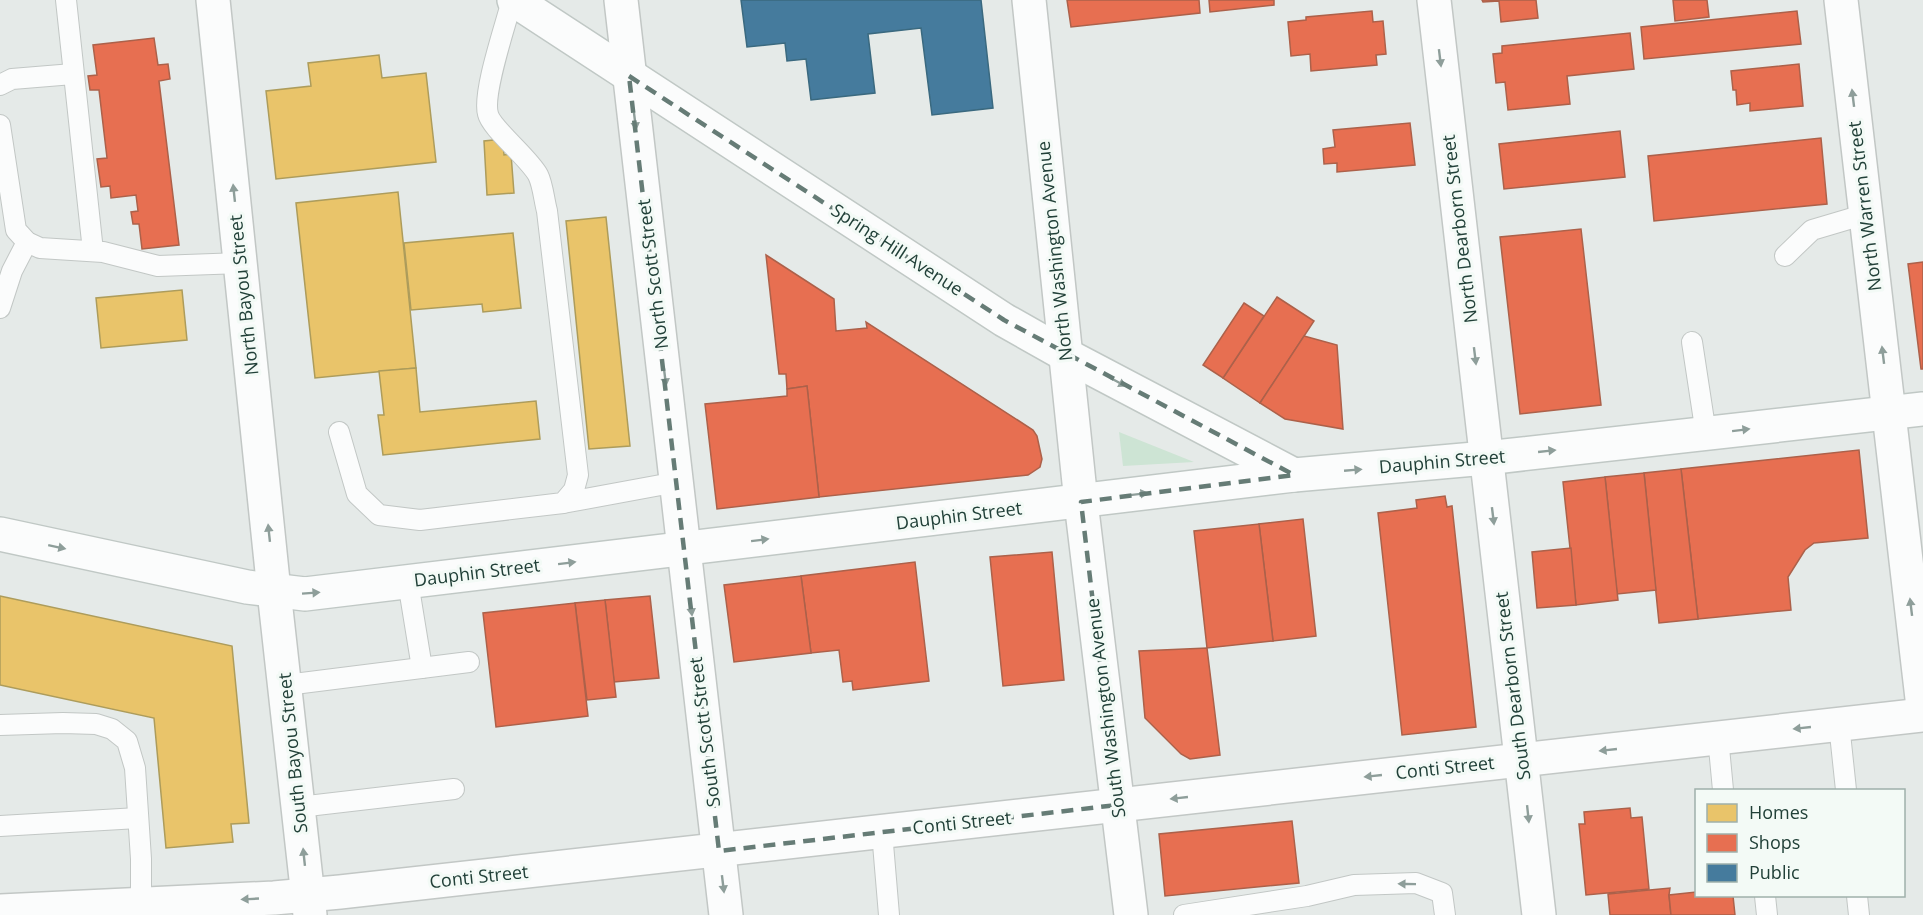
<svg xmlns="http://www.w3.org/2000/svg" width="1923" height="915" viewBox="0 0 1923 915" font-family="'Open Sans',sans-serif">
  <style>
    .green { fill: #cde4d4 }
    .homes { fill: #e9c46a; stroke: #ad9c5b; stroke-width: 1.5 }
    .shops { fill: #e76f51; stroke: #ac614a; stroke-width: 1.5 }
    .public { fill: #457b9d; stroke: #3a697f; stroke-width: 1.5 }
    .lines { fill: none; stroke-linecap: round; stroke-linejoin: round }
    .lane-casing { stroke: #c2c7c5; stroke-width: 22 }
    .street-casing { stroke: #c2c7c5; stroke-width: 36 }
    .secondary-casing { stroke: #c0c8c5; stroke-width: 36 }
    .lane { stroke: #fbfcfc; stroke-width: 20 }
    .street { stroke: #fbfcfc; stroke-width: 33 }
    .secondary { stroke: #fbfcfc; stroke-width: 33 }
    .oneway { fill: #8e9e9a }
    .marked { fill: none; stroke: #667c76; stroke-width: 4.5; stroke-dasharray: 12 8; stroke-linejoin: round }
    .labels { text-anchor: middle; stroke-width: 6; stroke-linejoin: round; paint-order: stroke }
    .street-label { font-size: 18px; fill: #214038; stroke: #f3faf6 }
  </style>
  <rect width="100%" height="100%" fill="#e5eae8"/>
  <polygon class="green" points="1119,432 1194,462 1123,466"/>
  <g class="homes">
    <polygon points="379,55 382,78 426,73 436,162 276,179 266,91 311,86 308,63"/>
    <polygon points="503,139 504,155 511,154 514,193 487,195 484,141"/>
    <polygon points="398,192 416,368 315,378 296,203"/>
    <polygon points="606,217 630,446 589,449 566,221"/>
    <polygon points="513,233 521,308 483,312 482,304 411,310 404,243"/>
    <polygon points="182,290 187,340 101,348 96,298"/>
    <polygon points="416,368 420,412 536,401 540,439 383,455 378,415 384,415 379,371"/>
    <polygon points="0,596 232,646 249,823 231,824 233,842 166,848 154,718 0,685"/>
  </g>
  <g class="shops">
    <polygon points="1067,0 1199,0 1200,13 1071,27"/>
    <polygon points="1209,0 1274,0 1274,5 1210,12"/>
    <polygon points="1482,0 1536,0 1538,18 1501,22 1499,1 1483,2"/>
    <polygon points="1673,0 1707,0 1709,17 1675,21"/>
    <polygon points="1372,11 1373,22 1383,21 1386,54 1376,55 1377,65 1311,71 1310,54 1291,56 1288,22 1306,20 1306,17"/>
    <polygon points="1797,11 1801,44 1644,59 1641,27"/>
    <polygon points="1630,33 1634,69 1567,76 1570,104 1508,110 1505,82 1496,83 1493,54 1502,53 1502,46"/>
    <polygon points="154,38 158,65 168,64 170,79 159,81 179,245 142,249 139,224 133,224 131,212 138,211 136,195 111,198 110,186 101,187 97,159 107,158 99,90 90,90 88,76 97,75 93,45"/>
    <polygon points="1799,64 1803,106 1750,111 1750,103 1737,105 1736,90 1733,90 1731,71"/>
    <polygon points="1410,123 1415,165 1337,172 1337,163 1324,164 1323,149 1335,147 1333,130"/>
    <polygon points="1620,131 1625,177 1504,189 1499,144"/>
    <polygon points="1821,138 1827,204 1654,221 1648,156"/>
    <polygon points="1581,229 1601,405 1520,414 1500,237"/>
    <polygon points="766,255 834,299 836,331 867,328 866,322 1033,430 1037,436 1042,459 1040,467 1028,475 819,497 807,386 787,389 786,374 779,374"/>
    <polygon points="1923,262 1923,369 1921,369 1908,264"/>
    <polygon points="1277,297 1314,321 1260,403 1223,378"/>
    <polygon points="1244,303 1264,316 1223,378 1203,365"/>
    <polygon points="1304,336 1337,345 1343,429 1285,419 1260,403"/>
    <polygon points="807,386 819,497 717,509 705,404 787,396 787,389"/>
    <polygon points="1859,450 1868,538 1814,543 1805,550 1788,577 1791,610 1698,619 1681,469"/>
    <polygon points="1681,469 1698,619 1659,623 1644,473"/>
    <polygon points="1644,473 1656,590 1617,594 1605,477"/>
    <polygon points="1605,477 1618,600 1576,605 1563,482"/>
    <polygon points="1445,496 1447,507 1452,506 1476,727 1402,735 1378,513 1417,508 1416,500"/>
    <polygon points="1303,519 1316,636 1273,641 1259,524"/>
    <polygon points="1259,524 1273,641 1207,648 1194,531"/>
    <polygon points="1571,548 1576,605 1537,608 1532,552"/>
    <polygon points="1052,552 1064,680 1003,686 990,557"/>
    <polygon points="915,562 929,681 853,690 852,681 843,682 839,650 811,653 801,576"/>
    <polygon points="801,576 811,653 734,662 724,585"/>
    <polygon points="650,596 659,678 614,682 605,600"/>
    <polygon points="605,600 616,697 587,700 575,603"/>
    <polygon points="575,603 588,716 496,727 483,613"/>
    <polygon points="1207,648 1220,755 1190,759 1181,754 1145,718 1139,651"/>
    <polygon points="1630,808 1631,818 1642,817 1649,889 1586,895 1579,824 1585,824 1584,812"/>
    <polygon points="1292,821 1299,883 1165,896 1159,834"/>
    <polygon points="1670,888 1669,895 1671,915 1610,915 1608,894"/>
    <polygon points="1696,892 1696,896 1733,896 1735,915 1671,915 1669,895"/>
  </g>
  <polygon class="public" points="741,0 981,0 993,108 932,115 921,28 868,34 875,93 811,100 806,59 787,61 785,43 747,47"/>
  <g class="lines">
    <g class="lane-casing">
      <g id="lane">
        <polyline points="66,0 93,251"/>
        <polyline points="0,85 12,79 73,74"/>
        <polyline points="0,125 16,230 27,242 40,248 103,252 158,266 241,263"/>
        <polyline points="1785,256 1812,230 1866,214"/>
        <polyline points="0,308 12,271 27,242"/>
        <polyline points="1692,342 1706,434"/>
        <path d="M339,432L357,494L379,515L420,520L563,503L574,490L578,475L547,211C544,200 543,185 538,175C528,157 491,128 488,114C482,93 506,24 512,0"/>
        <polyline points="563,503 677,482"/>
        <polyline points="408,582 422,668"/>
        <polyline points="286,685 469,662"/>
        <polyline points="1839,724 1846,790"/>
        <polyline points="0,725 63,723 96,724 112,729 127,741 135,768 141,859 141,904"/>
        <polyline points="1718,737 1723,790"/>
        <polyline points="299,807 454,789"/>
        <polyline points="0,826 138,818"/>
        <polyline points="882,832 889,915"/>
        <polyline points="1765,896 1767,915"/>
        <polyline points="1857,896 1859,915"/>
        <polyline points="1184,915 1307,896 1354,885 1416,883 1442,893 1445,915"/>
      </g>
    </g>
    <g class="street-casing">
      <g id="street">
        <polyline points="213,0 274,591 310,915"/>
        <polyline points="621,0 726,915"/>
        <polyline points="1029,0 1081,502 1131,915"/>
        <polyline points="1434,0 1539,915"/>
        <polyline points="1841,0 1923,707"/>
        <polyline points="0,911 274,898 340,892 1923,715"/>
      </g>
    </g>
    <g class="secondary-casing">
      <g id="secondary">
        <polyline points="514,0 1004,320 1066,355 1294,475"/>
        <polyline points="0,534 247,587 305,594 1294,475 1486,458 1923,409"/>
      </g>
    </g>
    <use href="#lane" class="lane"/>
    <use href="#street" class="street"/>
    <use href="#secondary" class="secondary"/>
  </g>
  <defs><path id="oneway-solid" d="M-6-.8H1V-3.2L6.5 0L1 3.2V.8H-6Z" transform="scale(1.5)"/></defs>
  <g class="oneway">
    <use href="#oneway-solid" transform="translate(1440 58) rotate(83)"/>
    <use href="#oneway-solid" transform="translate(1853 98) rotate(-97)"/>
    <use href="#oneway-solid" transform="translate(635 121) rotate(83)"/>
    <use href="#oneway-solid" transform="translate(234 193) rotate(-96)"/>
    <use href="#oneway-solid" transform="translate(1883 355) rotate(-97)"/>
    <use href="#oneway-solid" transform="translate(1475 356) rotate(83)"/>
    <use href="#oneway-solid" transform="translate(665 377) rotate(83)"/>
    <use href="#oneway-solid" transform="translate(1118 382) rotate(28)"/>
    <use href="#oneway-solid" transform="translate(1741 430) rotate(-7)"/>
    <use href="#oneway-solid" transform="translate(1547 451) rotate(-6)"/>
    <use href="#oneway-solid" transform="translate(1353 470) rotate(-5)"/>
    <use href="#oneway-solid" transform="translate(1139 494) rotate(-7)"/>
    <use href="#oneway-solid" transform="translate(1493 516) rotate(83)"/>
    <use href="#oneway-solid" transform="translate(269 533) rotate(-96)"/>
    <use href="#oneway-solid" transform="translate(760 540) rotate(-7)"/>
    <use href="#oneway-solid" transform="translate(57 547) rotate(12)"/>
    <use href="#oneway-solid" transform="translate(567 563) rotate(-7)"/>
    <use href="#oneway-solid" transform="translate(311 593) rotate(-4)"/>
    <use href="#oneway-solid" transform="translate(691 607) rotate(83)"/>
    <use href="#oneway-solid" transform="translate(1911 607) rotate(-97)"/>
    <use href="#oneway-solid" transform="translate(1802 728) rotate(174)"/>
    <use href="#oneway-solid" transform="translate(1608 750) rotate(174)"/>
    <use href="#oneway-solid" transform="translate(1373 776) rotate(174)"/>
    <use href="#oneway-solid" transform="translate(1179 798) rotate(174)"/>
    <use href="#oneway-solid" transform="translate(1528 814) rotate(84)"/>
    <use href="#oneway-solid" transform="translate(304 857) rotate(-96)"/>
    <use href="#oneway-solid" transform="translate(723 884) rotate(83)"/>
    <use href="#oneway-solid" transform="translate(1407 884) rotate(-179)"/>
    <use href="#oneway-solid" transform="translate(250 899) rotate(177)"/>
  </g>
  <path class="marked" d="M629,76L1004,320L1294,475L1081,502L1117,805L719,851Z"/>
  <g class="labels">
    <g class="street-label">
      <text transform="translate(1865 206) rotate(-97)" y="6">North Warren Street</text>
      <text transform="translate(1460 229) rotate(-97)" y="6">North Dearborn Street</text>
      <text transform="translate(897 250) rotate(33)" y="6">Spring Hill Avenue</text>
      <text transform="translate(1055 251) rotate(-96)" y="6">North Washington Avenue</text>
      <text transform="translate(653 274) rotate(-97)" y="6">North Scott Street</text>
      <text transform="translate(244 295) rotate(-96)" y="6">North Bayou Street</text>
      <text transform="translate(1442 462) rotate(-5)" y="6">Dauphin Street</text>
      <text transform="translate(959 516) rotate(-7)" y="6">Dauphin Street</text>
      <text transform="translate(477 573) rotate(-7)" y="6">Dauphin Street</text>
      <text transform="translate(1513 686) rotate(-97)" y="6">South Dearborn Street</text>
      <text transform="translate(1106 708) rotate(-97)" y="6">South Washington Avenue</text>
      <text transform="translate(705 732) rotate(-97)" y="6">South Scott Street</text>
      <text transform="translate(293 753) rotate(-96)" y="6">South Bayou Street</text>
      <text transform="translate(1445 768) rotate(-6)" y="6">Conti Street</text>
      <text transform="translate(962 823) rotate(-6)" y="6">Conti Street</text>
      <text transform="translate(479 877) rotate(-6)" y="6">Conti Street</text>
    </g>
  </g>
  <rect x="1695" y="789" width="210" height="108" fill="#f3faf6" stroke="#9fb0aa" stroke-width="1.5"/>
  <rect x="1707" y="804" width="30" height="18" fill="#e9c46a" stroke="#9fb0aa" stroke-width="1.5"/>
  <text x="1749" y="819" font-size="18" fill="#214038">Homes</text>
  <rect x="1707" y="834" width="30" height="18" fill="#e76f51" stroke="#9fb0aa" stroke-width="1.5"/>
  <text x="1749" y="849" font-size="18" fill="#214038">Shops</text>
  <rect x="1707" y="864" width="30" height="18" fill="#457b9d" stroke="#9fb0aa" stroke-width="1.5"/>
  <text x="1749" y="879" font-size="18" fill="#214038">Public</text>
</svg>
